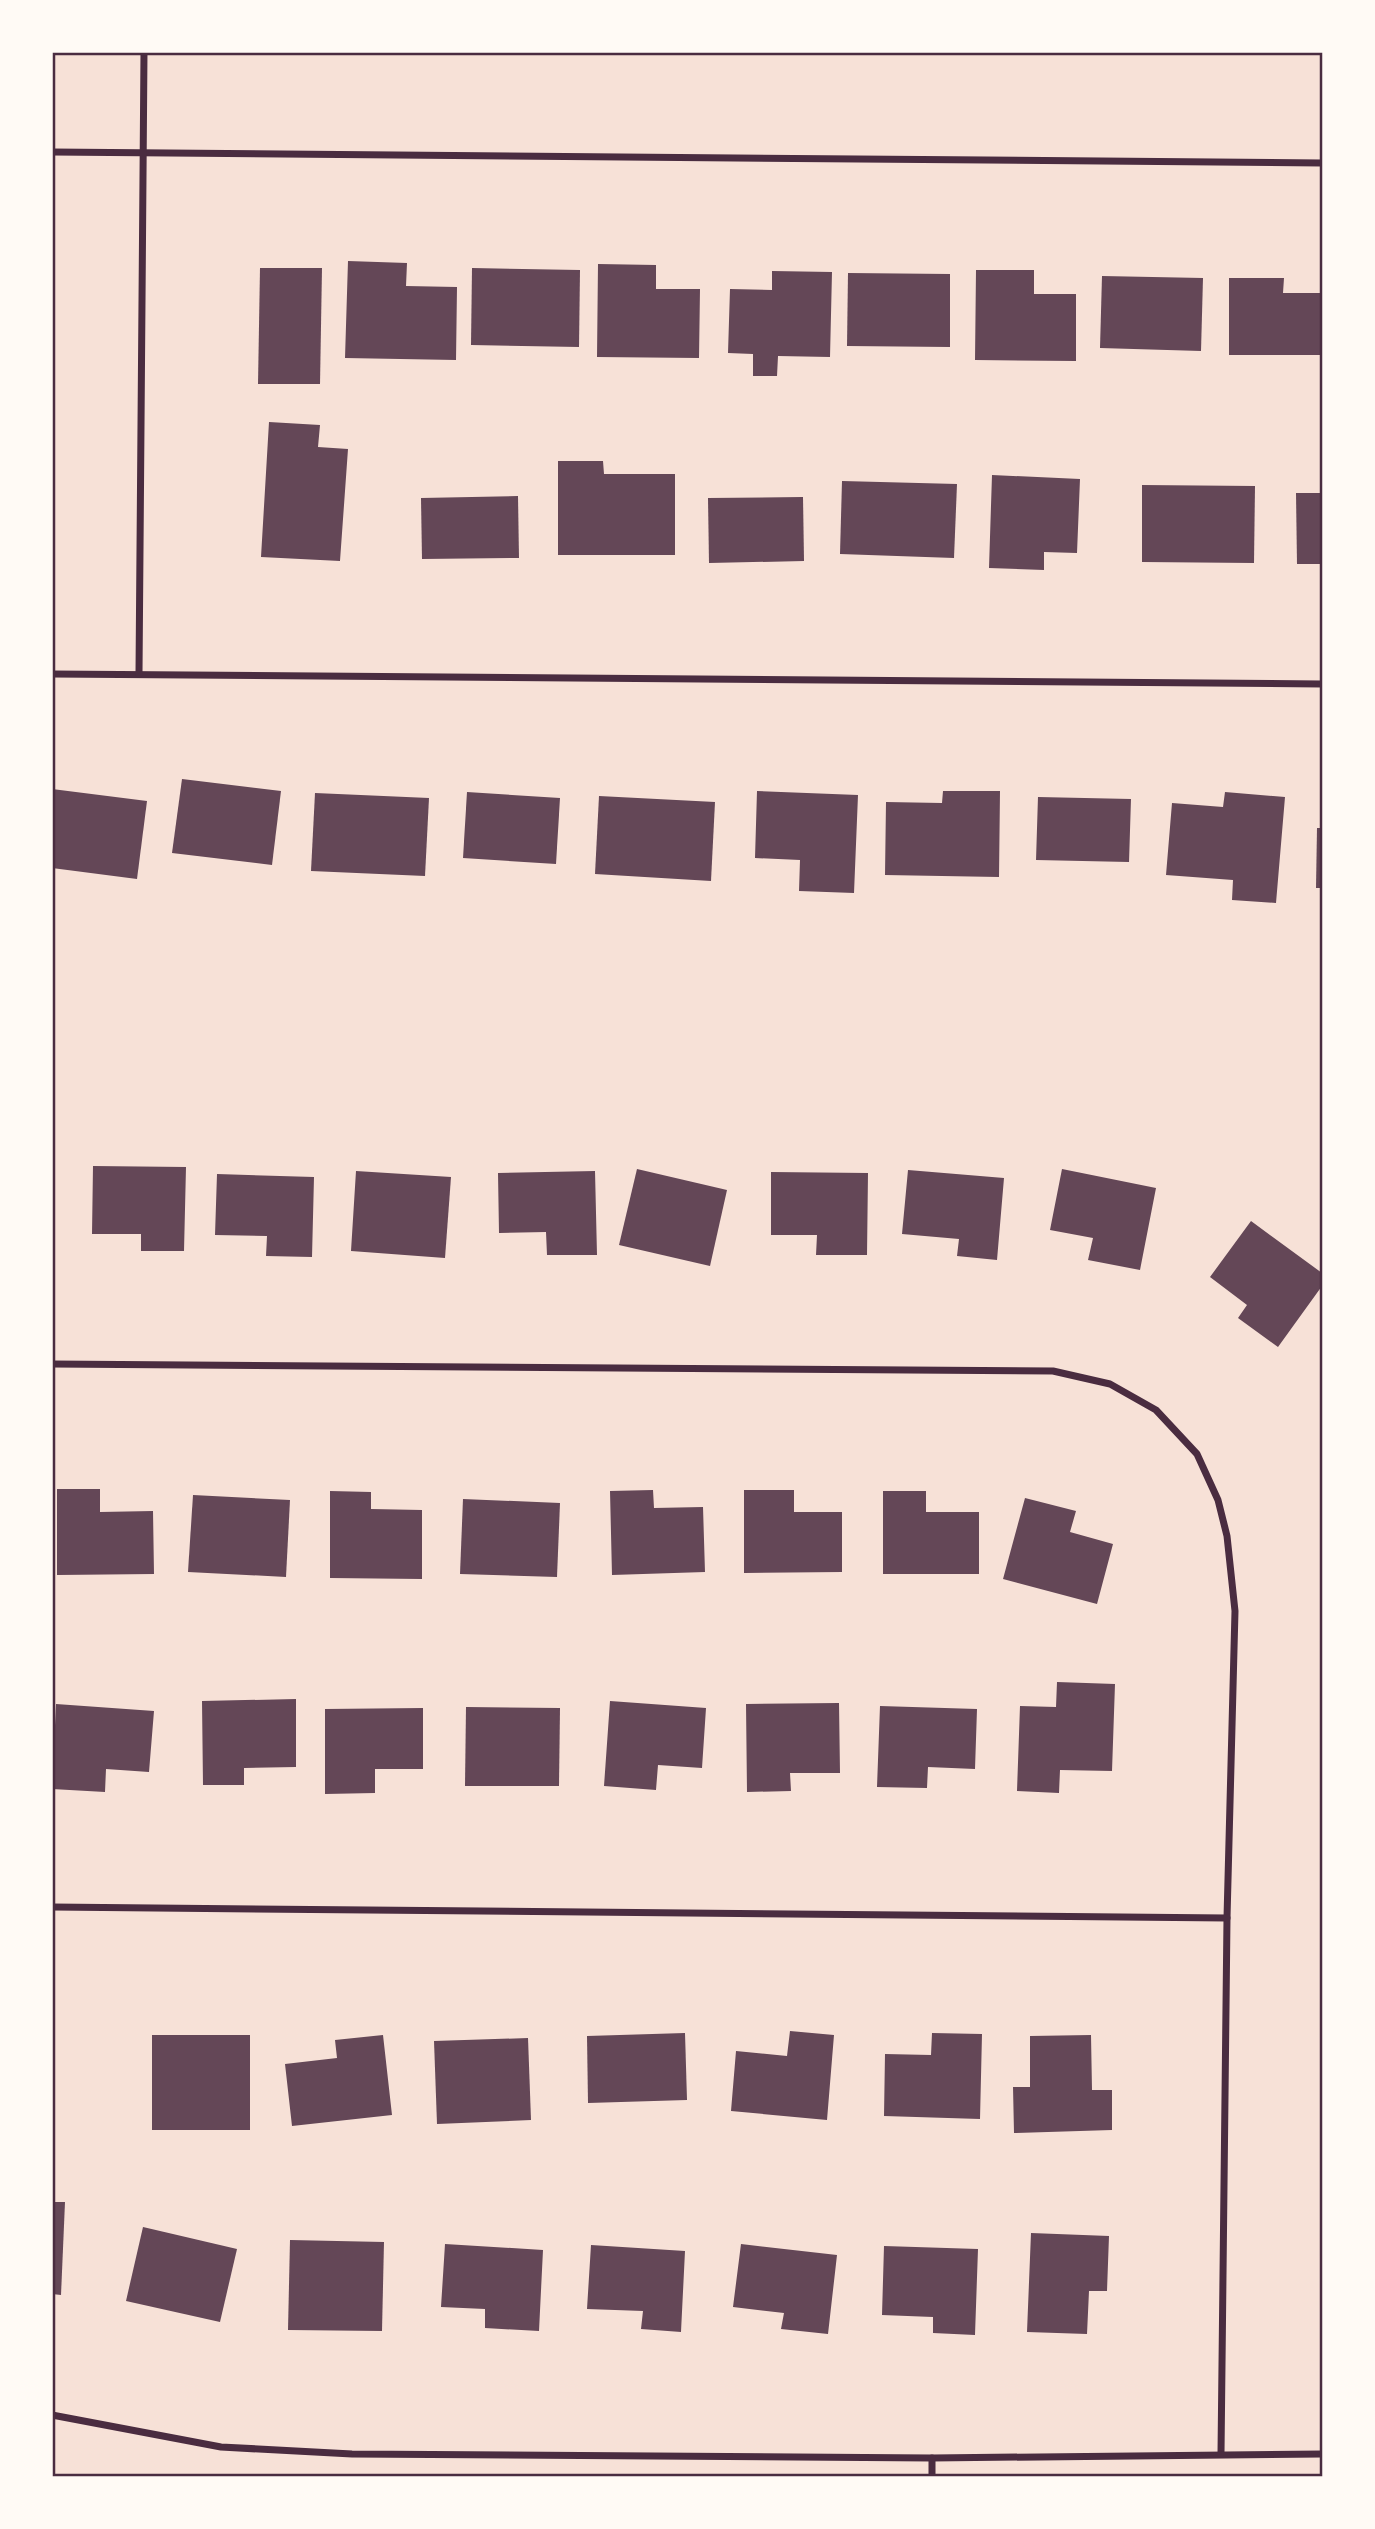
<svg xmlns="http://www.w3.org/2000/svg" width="1375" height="2529" viewBox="0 0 1375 2529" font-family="'Source Sans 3',sans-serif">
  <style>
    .building { fill: #644757 }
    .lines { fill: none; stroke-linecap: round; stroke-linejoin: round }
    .minor { stroke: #4a2c40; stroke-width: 7 }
    .neatline { fill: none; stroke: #4a2c40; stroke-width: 2.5 }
  </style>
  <rect width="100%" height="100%" fill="#f7e1d7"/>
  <g class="building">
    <polygon points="348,261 407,263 406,286 457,287 456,360 345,358"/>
    <polygon points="598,264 656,265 656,289 700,289 699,358 597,357"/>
    <polygon points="260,268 322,268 320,384 258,384"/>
    <polygon points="472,268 580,270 579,347 471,345"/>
    <polygon points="976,270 1034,270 1034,294 1076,294 1076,361 975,360"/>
    <polygon points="772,271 832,272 830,357 778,356 777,376 753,376 753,354 728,353 730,289 772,290"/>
    <polygon points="848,273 950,274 950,347 847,346"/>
    <polygon points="1102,276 1203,278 1201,351 1100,348"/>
    <polygon points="1229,278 1284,278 1283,293 1322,293 1322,355 1229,355"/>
    <polygon points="269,422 320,425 318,447 348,449 340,561 261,557"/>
    <polygon points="558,461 603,461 604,474 675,474 675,555 558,555"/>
    <polygon points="992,475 1080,479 1077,553 1044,552 1044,570 989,568"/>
    <polygon points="842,481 957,484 954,558 840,554"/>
    <polygon points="1142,485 1255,486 1254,563 1142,562"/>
    <polygon points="1296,493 1322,493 1322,564 1297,564"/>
    <polygon points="518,496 519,558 422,559 421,498"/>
    <polygon points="803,497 804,561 709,563 708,498"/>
    <polygon points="182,779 281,791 272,865 172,853"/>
    <polygon points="52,789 147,801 137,879 52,868"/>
    <polygon points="757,791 858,795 854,893 799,891 800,860 755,858"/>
    <polygon points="943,791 1000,791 999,877 885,875 886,802 942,803"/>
    <polygon points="467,792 560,798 556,864 463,858"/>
    <polygon points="1225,792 1285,797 1276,903 1232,900 1233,880 1166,875 1172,803 1223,807"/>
    <polygon points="315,793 429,798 425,876 311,871"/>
    <polygon points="599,796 715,802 711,881 595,874"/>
    <polygon points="1038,797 1131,799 1129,862 1036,860"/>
    <polygon points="1317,828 1322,828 1322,888 1316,888"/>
    <polygon points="93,1166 186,1167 184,1251 141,1251 141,1234 92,1234"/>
    <polygon points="637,1169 727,1190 710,1266 619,1245"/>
    <polygon points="1062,1169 1156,1188 1140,1270 1088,1260 1093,1238 1050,1230"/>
    <polygon points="908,1170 1004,1178 997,1260 957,1256 959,1239 902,1234"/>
    <polygon points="356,1171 451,1177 445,1258 351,1251"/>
    <polygon points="595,1171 597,1255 547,1255 546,1232 499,1233 498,1173"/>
    <polygon points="771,1172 868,1173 867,1255 816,1255 817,1235 771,1235"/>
    <polygon points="217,1174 314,1177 312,1257 266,1256 267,1236 215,1235"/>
    <polygon points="1251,1221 1322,1273 1322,1286 1278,1347 1238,1318 1247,1305 1210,1277"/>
    <polygon points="57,1489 100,1489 100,1512 153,1511 154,1574 57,1575"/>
    <polygon points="653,1490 654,1508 703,1507 705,1572 612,1575 610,1491"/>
    <polygon points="744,1490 794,1490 794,1512 842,1512 842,1572 744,1573"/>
    <polygon points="330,1491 371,1492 371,1509 422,1510 422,1579 330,1578"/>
    <polygon points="883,1491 926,1491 926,1512 979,1512 979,1574 883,1574"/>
    <polygon points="193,1495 290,1500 286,1577 188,1572"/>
    <polygon points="1025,1498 1076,1511 1070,1532 1113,1544 1097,1604 1003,1579"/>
    <polygon points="463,1499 560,1503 557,1577 460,1574"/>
    <polygon points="1057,1682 1115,1684 1112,1771 1060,1770 1059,1793 1017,1791 1020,1706 1056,1707"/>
    <polygon points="296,1699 296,1767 244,1768 244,1785 203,1785 202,1701"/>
    <polygon points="610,1701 706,1708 702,1768 658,1765 656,1790 604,1786"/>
    <polygon points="839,1703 840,1773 790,1773 791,1791 747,1792 746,1704"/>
    <polygon points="56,1704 154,1711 149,1772 106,1769 105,1792 52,1789"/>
    <polygon points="880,1706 977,1709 975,1769 928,1767 927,1788 877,1787"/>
    <polygon points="466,1707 560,1708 559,1786 465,1786"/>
    <polygon points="423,1708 423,1769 375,1769 375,1793 325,1794 325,1709"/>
    <polygon points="790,2031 834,2035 827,2120 731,2111 736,2051 787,2056"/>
    <polygon points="685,2033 687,2100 588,2103 587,2036"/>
    <polygon points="932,2033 982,2034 980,2119 884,2116 885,2054 931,2055"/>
    <rect x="152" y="2035" width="98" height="95"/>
    <polygon points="383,2035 392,2115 292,2126 285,2064 337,2058 335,2040"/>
    <polygon points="1091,2035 1092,2090 1112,2090 1112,2130 1014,2133 1013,2087 1030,2087 1030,2036"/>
    <polygon points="528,2038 531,2120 437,2124 434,2041"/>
    <polygon points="52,2202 65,2202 61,2295 52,2294"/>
    <polygon points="143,2227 237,2249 220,2322 126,2301"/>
    <polygon points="1031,2233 1109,2236 1107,2291 1089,2291 1087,2334 1027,2332"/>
    <polygon points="290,2240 384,2242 382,2331 288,2330"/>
    <polygon points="445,2244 543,2250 539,2331 485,2328 485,2309 441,2307"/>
    <polygon points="741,2244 837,2255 828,2334 781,2329 784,2313 733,2307"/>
    <polygon points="591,2245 685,2251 681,2332 641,2329 643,2311 587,2309"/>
    <polygon points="884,2246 978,2249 975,2335 933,2333 933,2317 882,2315"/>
  </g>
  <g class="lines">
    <g class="minor">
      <polyline points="52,152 1322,163"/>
      <polyline points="52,674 1322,684"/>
      <polyline points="139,674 144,52"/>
      <polyline points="52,1364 1053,1371 1110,1384 1156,1410 1197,1454 1218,1500 1227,1536 1235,1611 1227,1918 1221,2454"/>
      <polyline points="52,1907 1227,1918"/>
      <polyline points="52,2415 221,2447 352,2454 932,2458 1322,2454"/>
      <polyline points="932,2476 932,2458"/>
    </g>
  </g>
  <rect width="1375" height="2529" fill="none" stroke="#fffaf5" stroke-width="108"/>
  <rect x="54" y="54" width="1267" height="2421" class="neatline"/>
</svg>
